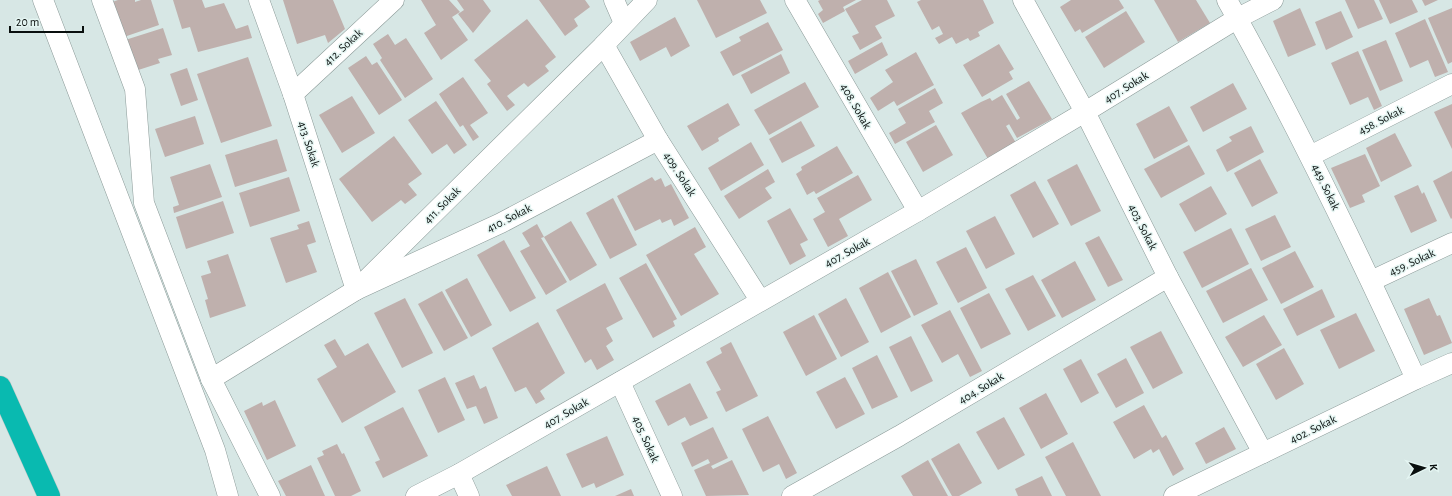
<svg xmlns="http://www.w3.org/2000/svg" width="1452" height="496" viewBox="0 0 1452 496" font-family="'Alegreya Sans',sans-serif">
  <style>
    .building { fill: #bfb0ad }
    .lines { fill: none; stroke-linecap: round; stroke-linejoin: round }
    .minor-casing { stroke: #8b9a98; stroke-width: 21 }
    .motorway-casing { stroke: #c4c5c5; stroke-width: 23 }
    .minor { stroke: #fff; stroke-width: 20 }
    .motorway { stroke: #09bab0; stroke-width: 22 }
    .labels { text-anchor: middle; stroke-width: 3; stroke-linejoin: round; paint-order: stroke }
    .street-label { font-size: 12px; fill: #090f0e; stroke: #e4f5f2 }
  </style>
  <rect width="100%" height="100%" fill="#d7e7e5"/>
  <g class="building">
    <polygon points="118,0 135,0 135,2 141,0 151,0 159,25 121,38 109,3"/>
    <polygon points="173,0 202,0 205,8 224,3 236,29 248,25 252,38 198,52 190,27 182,29"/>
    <polygon points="283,0 333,0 345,29 328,43 325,35 297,44"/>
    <polygon points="421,0 449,0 460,12 452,17 468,40 441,60 424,33 436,25"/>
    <polygon points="457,0 483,0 491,11 473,33 458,14 464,10"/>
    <polygon points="539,0 585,0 590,7 574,19 578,26 565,36"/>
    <polygon points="697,0 760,0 767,13 716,38"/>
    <polygon points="820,0 856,0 843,7 845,11 823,23 818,14 823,10 818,1"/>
    <polygon points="862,0 887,0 895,16 875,26 882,38 860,50 852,36 859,33 845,9"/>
    <polygon points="921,0 983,0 994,23 978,32 980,36 970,41 968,38 956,44 952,37 939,44 935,38 943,34 939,26 932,30 917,2"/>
    <polygon points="1071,0 1119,0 1124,8 1082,33 1080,29 1075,32 1060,7"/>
    <polygon points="1154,0 1196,0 1210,23 1178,42"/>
    <polygon points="1345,0 1374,0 1383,19 1358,29"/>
    <polygon points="1379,0 1412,0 1418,12 1390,24"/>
    <polygon points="1422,0 1438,0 1425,6"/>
    <polygon points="1300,8 1316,45 1288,57 1273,21"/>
    <polygon points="1452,8 1452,62 1448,64 1428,18"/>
    <polygon points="1126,11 1145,42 1104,68 1085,37"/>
    <polygon points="1341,11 1353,37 1326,50 1315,22"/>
    <polygon points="675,17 690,46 671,57 666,47 640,61 630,42"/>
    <polygon points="527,19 556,57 545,66 549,71 528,87 524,83 507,96 515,105 507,111 487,84 491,81 474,60"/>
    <polygon points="1425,19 1448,72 1435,77 1428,60 1410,68 1395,33"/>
    <polygon points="768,22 783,50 733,76 720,52 741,41 739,37"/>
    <polygon points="163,28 172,55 158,59 160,63 132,72 122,41"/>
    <polygon points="388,34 395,45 406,38 433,79 405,98 380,60 382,58 373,44"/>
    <polygon points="1386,40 1403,81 1380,91 1362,50"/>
    <polygon points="882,42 888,55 855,74 848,61"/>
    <polygon points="999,44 1014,69 1009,72 1013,79 982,97 963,65"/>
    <polygon points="1358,51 1382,106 1374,110 1368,97 1350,105 1331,63"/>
    <polygon points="916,52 934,85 897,106 894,101 878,111 870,98 893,82 885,70"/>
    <polygon points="781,54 790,73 751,94 741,75"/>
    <polygon points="366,56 372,65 377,62 402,100 379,115 348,68"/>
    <polygon points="248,57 272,126 221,143 197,74"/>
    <polygon points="187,68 198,100 181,106 170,74"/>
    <polygon points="463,77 488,113 470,125 479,137 473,141 463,125 460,127 439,94"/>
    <polygon points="1029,81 1052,119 1017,138 1009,124 1013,122 1006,126 1016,143 988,159 961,113 981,102 990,98 992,101 1002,95 1017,120 1020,118 1006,94"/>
    <polygon points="805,82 819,107 769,135 754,110"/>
    <polygon points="1233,83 1247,109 1203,132 1190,107"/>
    <polygon points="935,88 943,103 929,111 935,122 895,144 889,133 906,123 898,109"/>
    <polygon points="352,96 375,133 342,153 319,115"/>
    <polygon points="436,101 467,145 454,154 447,144 432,154 408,120"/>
    <polygon points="728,103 740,125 718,138 719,141 702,151 687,126"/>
    <polygon points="1452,104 1452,149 1434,112"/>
    <polygon points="1169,106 1188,141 1154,159 1136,124"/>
    <polygon points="195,116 204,144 165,157 155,129"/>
    <polygon points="801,121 815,146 782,163 769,139"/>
    <polygon points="936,125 953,155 923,172 906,142"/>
    <polygon points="1251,126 1264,152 1227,172 1216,150 1232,141 1229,137"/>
    <polygon points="1395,133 1412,166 1381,182 1366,148"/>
    <polygon points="394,136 422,174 408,184 417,195 405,204 401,200 372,222 339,179"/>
    <polygon points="277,139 287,171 235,187 225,155"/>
    <polygon points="751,142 764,165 721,191 708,168"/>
    <polygon points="1189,145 1205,174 1161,198 1144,169"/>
    <polygon points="837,146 853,173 816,194 814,191 807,195 796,174 802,170 801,167"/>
    <polygon points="1365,154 1380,186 1362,195 1365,202 1350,208 1331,168"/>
    <polygon points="1260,159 1278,193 1252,207 1234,173"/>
    <polygon points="210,164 222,197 174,213 173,207 179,205 170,177"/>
    <polygon points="1077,164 1101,211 1071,226 1047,180"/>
    <polygon points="768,169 775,182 765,188 772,198 739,219 724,196"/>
    <polygon points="1452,171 1452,218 1451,219 1433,181"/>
    <polygon points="858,175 872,200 839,219 848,236 828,247 813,219 825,212 817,198"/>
    <polygon points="289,177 300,211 250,227 239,193"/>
    <polygon points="652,177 655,181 661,178 665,187 671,184 689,218 674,226 671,219 662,223 660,219 635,231 617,196"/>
    <polygon points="1035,181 1059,224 1033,238 1010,195"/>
    <polygon points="1418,185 1422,194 1424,192 1437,221 1411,233 1394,196"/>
    <polygon points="1211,186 1227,214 1195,232 1179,204"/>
    <polygon points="613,198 637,245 610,259 586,213"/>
    <polygon points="223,201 234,233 186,249 176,217"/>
    <polygon points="790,208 808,240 800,244 806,256 790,265 767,221"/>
    <polygon points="1275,215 1291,247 1261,261 1245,229"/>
    <polygon points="995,216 1015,254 986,269 966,231"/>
    <polygon points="309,221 316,242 307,245 317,272 286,283 270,238 299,229 297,225"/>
    <polygon points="571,221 597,265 570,281 544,237"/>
    <polygon points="537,224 544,237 541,238 567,282 546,295 520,251 530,246 522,233"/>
    <polygon points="695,227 706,247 694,254 719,294 681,316 646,255"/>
    <polygon points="1231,228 1249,264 1202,288 1183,252"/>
    <polygon points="1099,236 1123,280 1108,287 1085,243"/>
    <polygon points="504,240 536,298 510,312 477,255"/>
    <polygon points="966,247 987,288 958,303 936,262"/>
    <polygon points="1295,251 1314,287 1281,304 1262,268"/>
    <polygon points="228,254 246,306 210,318 205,300 208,299 201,276 211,273 207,261"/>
    <polygon points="916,259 938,304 914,316 891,271"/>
    <polygon points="1075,261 1096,300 1062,318 1041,280"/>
    <polygon points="646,263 677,319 673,321 675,326 653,338 619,278"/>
    <polygon points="1251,268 1268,300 1223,323 1206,291"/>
    <polygon points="888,272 911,317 881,333 859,288"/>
    <polygon points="1033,275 1056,316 1028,331 1005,289"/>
    <polygon points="467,278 492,325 471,337 445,290"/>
    <polygon points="605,283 623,319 606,328 613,341 606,346 614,360 597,370 591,359 585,363 556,310"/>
    <polygon points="1322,289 1335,317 1297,336 1283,309"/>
    <polygon points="442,291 468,338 444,351 418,304"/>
    <polygon points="989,293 1011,334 981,349 960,308"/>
    <polygon points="405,298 433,353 402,368 374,313"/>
    <polygon points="846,298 869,342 841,357 818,314"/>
    <polygon points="1429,298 1437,316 1440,315 1452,343 1424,355 1404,309"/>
    <polygon points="950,310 982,371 970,377 958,354 942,363 921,325"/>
    <polygon points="1356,313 1375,351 1339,369 1320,330"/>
    <polygon points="814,315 837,359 806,376 783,332"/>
    <polygon points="1264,315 1282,345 1243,367 1225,337"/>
    <polygon points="538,322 565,373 540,391 545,399 536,404 526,387 515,392 492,348"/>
    <polygon points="1161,331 1183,373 1153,389 1130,347"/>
    <polygon points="911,336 933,381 911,392 889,347"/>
    <polygon points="335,339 345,356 368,343 396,392 342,423 317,379 337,367 324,345"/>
    <polygon points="731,342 758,396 726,412 716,392 721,390 706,362 722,353 720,348"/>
    <polygon points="1284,348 1304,384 1276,400 1256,364"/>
    <polygon points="877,355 898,397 872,409 852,368"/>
    <polygon points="1126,358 1144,393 1116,408 1097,374"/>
    <polygon points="1081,359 1099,393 1081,403 1063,369"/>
    <polygon points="474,375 480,389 486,386 498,418 484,424 476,406 467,409 455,383"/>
    <polygon points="445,377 465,420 438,433 418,390"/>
    <polygon points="845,377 865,414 836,429 816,392"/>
    <polygon points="690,383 708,418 690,426 685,417 668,426 655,401"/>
    <polygon points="1046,393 1068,434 1041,449 1019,408"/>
    <polygon points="275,400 296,446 267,460 244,411 262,402 263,406"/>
    <polygon points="1144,405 1162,438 1166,435 1184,469 1173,476 1159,449 1153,453 1151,449 1134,459 1113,422"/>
    <polygon points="403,407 428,456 383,478 375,462 380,460 364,427"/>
    <polygon points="768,416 797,473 786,479 779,464 763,472 742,429"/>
    <polygon points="1004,417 1025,455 998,470 976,432"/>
    <polygon points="713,427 728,458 711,466 713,469 732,460 749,495 706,496 694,470 710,463 708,459 692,467 681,443"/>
    <polygon points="1224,427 1236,449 1206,464 1195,443"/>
    <polygon points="607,436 624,475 596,488 594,483 582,488 566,454"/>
    <polygon points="1073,442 1101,496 1066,496 1045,457"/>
    <polygon points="959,443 982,483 959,496 952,496 931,459"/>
    <polygon points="337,444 342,454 344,453 361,491 351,496 335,496 317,458 324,455 322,451"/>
    <polygon points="928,460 948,496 913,496 901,476"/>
    <polygon points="311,465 325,496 286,496 278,481"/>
    <polygon points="547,466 561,496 512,496 506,485"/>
    <polygon points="1042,476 1052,496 1018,496 1015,489"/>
    <polygon points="631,489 634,496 615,496"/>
  </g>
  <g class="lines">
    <g class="minor-casing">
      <g id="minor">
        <polyline points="43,0 215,450 228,496"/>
        <polyline points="102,0 135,89 144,203 211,379 270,496"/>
        <polyline points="259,0 293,94 356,290 501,223 658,140"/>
        <polyline points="614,0 624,23"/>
        <polyline points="795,0 918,211"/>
        <polyline points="1023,0 1085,112 1168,277 1263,453"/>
        <path d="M1227,0C1296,123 1357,250 1416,379"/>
        <polyline points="604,45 658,140 760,300"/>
        <polyline points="293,94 394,0"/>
        <polyline points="1310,156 1452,84"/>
        <polyline points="1371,281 1452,243"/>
        <polyline points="211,379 356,290 604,45 647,0"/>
        <polyline points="620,382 672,496"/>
        <polyline points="459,474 469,496"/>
        <polyline points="416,496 459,474 918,211 1085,112 1238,18 1273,0"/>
        <polyline points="792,496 899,436 1168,277"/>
        <polyline points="1174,496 1416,379 1452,363"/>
      </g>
    </g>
    <g class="motorway-casing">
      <polyline id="motorway" points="0,387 49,496"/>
    </g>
    <use href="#minor" class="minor"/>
    <use href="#motorway" class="motorway"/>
  </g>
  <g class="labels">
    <g class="street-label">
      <text transform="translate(343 47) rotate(-43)" y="4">412. Sokak</text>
      <text transform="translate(1126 87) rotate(-32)" y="4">407. Sokak</text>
      <text transform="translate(856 106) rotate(60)" y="4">408. Sokak</text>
      <text transform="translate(1381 120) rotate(-27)" y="4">458. Sokak</text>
      <text transform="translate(309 144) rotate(72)" y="4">413. Sokak</text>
      <text transform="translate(680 174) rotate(57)" y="4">409. Sokak</text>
      <text transform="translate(1326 187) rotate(64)" y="4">449. Sokak</text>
      <text transform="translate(442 205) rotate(-45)" y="4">411. Sokak</text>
      <text transform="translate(509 218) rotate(-27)" y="4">410. Sokak</text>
      <text transform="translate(1143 227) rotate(63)" y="4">403. Sokak</text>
      <text transform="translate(847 252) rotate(-29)" y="4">407. Sokak</text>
      <text transform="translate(1412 262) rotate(-25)" y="4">459. Sokak</text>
      <text transform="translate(981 388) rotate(-31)" y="4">404. Sokak</text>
      <text transform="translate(566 413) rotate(-30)" y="4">407. Sokak</text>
      <text transform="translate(1313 429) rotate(-26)" y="4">402. Sokak</text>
      <text transform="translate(646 439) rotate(66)" y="4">405. Sokak</text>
    </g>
  </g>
  <g transform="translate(1424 468) rotate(85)" stroke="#e4f5f2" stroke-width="3" paint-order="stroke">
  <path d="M0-3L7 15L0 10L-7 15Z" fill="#090f0e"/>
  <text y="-6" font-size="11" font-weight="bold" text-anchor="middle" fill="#090f0e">K</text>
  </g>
  <path d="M10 26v6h73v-6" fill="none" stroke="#090f0e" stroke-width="2"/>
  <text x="16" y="26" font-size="12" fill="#090f0e" stroke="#e4f5f2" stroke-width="3" paint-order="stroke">20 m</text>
</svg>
